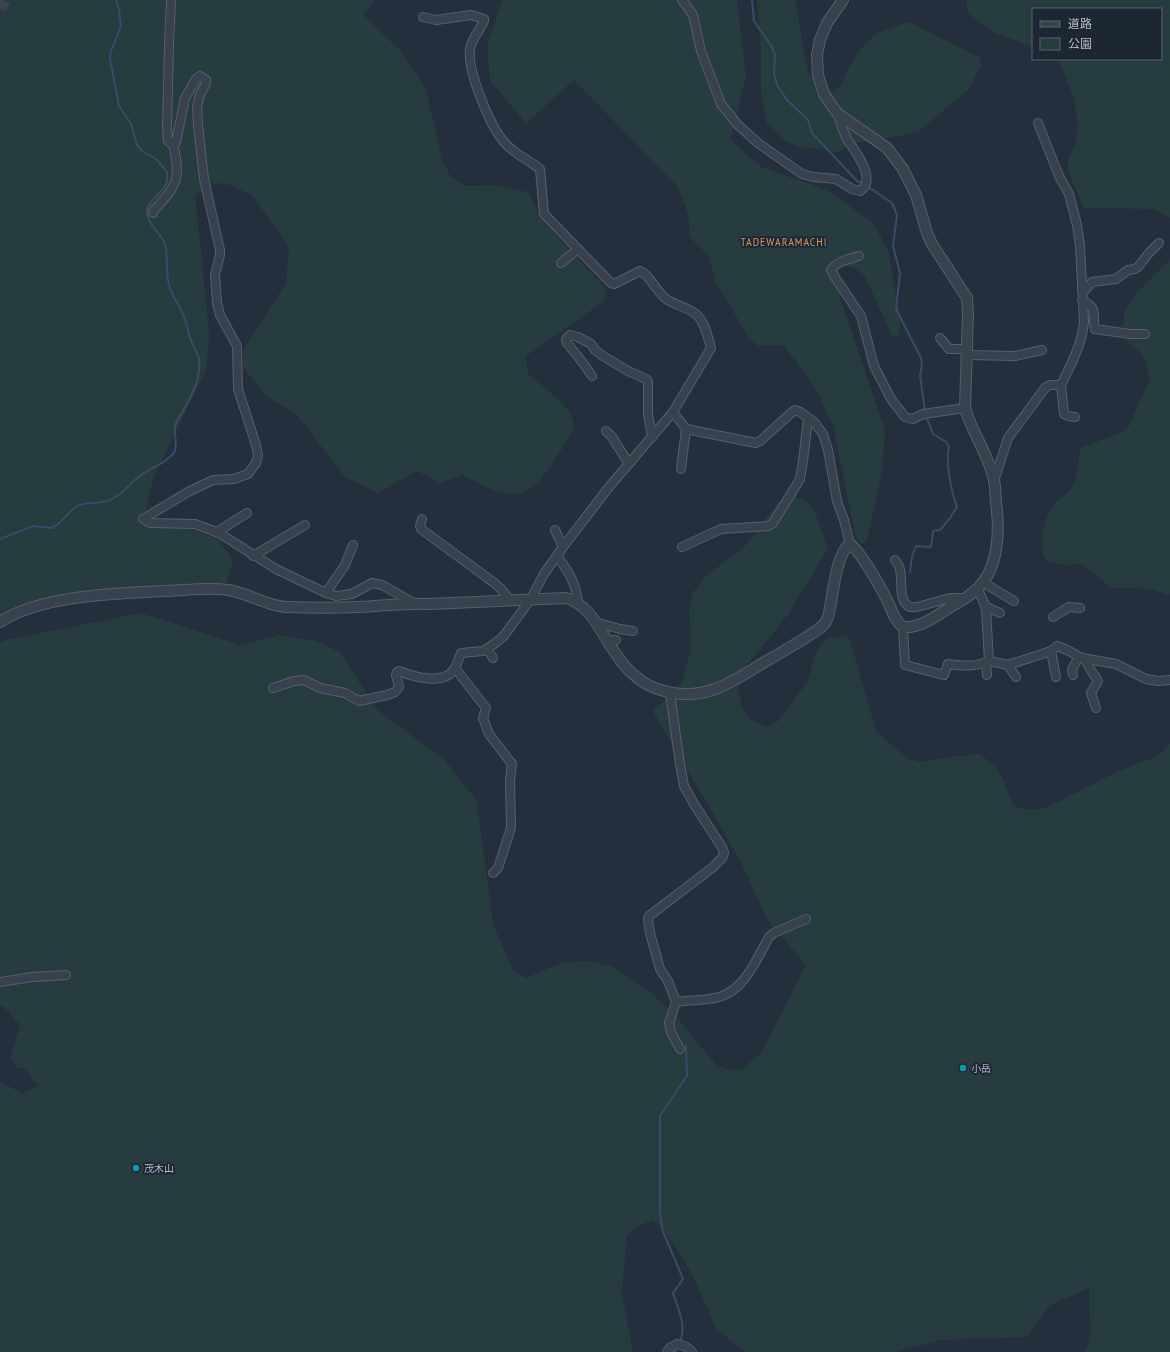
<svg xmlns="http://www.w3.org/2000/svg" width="1170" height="1352" viewBox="0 0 1170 1352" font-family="'PT Sans Narrow','Noto Sans JP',sans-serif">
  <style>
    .green { fill: #263c3f }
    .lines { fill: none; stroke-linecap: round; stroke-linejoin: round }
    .stream { stroke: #394c67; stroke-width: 2 }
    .motorway-tunnel { stroke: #3a4453; stroke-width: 14; stroke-dasharray: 14 7; stroke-linecap: butt }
    .minor-casing { stroke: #565f6c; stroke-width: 10 }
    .tertiary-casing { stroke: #565f6c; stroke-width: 12 }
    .minor { stroke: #38414e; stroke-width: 8 }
    .tertiary { stroke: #38414e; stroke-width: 10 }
    .culture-dot { fill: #0f9aa8; stroke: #1d2633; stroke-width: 1.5 }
    .labels { text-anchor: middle; stroke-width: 3.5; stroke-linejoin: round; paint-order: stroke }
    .poi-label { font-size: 10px; fill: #b4bcc9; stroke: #1d2633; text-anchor: start }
    .quarter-label { font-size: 12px; letter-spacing: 1px; fill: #d59563; stroke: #1d2633 }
  </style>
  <rect width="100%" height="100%" fill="#242f3e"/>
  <g class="green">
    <path d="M0,0H375L363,15L402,52L426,88L442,159L450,176L466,186L493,185L526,192L527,190L541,219L607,290L603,302L526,356L528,374C543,387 566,401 573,420C573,420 574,426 574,426C572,435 547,473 540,480C535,486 527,492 520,493C499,496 481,484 463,475L440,483L417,471L378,493L345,477L297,415L266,396L243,367L244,348L286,283L289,247L252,195L230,185L217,183L195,195L206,299L209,338L206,370L154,476L145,514L217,538L233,560L226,584L62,600L0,616Z"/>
    <path d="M502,0H737L746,77L730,139L761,167L825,189L871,221L888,249L901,325L898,337L892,335L865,277C857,267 848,265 836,267L837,289L885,430L882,471L867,541L861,544L855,534L833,425L818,393L784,345L758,346L749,338L715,281L709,256L690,237L688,213L678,187L574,80L526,123L490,81L487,46Z"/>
    <path d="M757,0H795L808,72L820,84L834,91C847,81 841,83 847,71C855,56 867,38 882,31C891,27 900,25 909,22L979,57L981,66L969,89L919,131L899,136L868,140L851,145L835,153L821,149L805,148L787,142L767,123L761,93V50Z"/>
    <path d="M966,0H1170V218L1153,209L1084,208C1079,196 1068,177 1068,164C1068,157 1074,149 1076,141C1081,112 1070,84 1057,59H1161V9H1033V47L992,32L968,13Z"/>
    <path d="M1170,260V595L1150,589L1111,588L1083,564L1068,565L1047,562C1036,547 1044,515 1056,502C1061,497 1069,493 1072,487C1077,476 1078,461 1081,448L1127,430L1150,380L1143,355L1127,341L1123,329L1124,314L1133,297Z"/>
    <polygon points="792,495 807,502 816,515 828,549 788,614 768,640 744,668 738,689 743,709 751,720 768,727 778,721 808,681 815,654 820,645 829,638 845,636 850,640 876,731 893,747 909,759 921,762 950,757 980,754 997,768 1004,781 1010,799 1017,808 1033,810 1046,808 1119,771 1158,756 1170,743 1170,1352 1085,1352 1090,1339 1089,1288 1050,1305 1027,1337 941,1340 896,1352 744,1352 742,1349 717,1330 693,1276 681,1256 662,1227 652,1220 638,1226 627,1235 622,1295 633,1352 0,1352 0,1082 22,1093 39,1086 25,1069 16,1067 11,1057 20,1025 4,1007 0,1006 0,642 9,639 141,613 241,645 280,635 316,641 340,652 377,710 444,759 477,801 493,925 514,971 526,978 561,963 588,961 613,967 649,991 676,1016 717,1066 730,1070 743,1069 762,1052 806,965 768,921 739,858 653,711 682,682 691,649 689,608 692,594 705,577 746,545 761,526 777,503"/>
  </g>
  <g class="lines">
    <g class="stream">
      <polyline points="752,0 754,21 772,47 775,56 774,74 777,85 787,100 808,120 812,133 857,181 864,184"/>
      <polyline points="867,186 892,203 897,215 893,246 900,273 896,309 921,358 922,365 920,375 925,412"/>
      <path d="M0,539L33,526L52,528C63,522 69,511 77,506C86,501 97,504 107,501C123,495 128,485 140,476C151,468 164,464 173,454C180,445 171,431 177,421C187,404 202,381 199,360C198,353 193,347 191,340C188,334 188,326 185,320C182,310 176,302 172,293C165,279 168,262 166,248C165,236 149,227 147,214C145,202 162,194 166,184C168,181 167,176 167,172L156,159L142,151L137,145L131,124L119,106L110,59L111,51L121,26L119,10L116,0"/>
      <path d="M910,572L912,556L916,546L931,547L933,531L940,530L950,518L957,507C952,495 945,460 949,447L946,442L933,434L926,416"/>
      <path d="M680,1342C687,1326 678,1309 673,1293L683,1279L662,1229L660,1211V1116L687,1076L686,1045"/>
      <polyline points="675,1352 677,1348"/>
    </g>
    <polyline class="motorway-tunnel" points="0,9 3,0"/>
    <g class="minor-casing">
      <g id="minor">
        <polyline points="171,0 169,45 167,128 168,141 170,143 176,142 185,98 196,79 200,76 206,80 206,83 200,95 197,107 198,125 204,179 220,250 220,255 215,275 217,303 220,315 237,346 238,389 256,445 258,455 256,463 248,474 234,479 213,480 188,492 143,519 150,523 195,524 219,533 276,569 326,593 336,596 352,594 372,583 382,585 414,603"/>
        <path d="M682,0L693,15L701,51L721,104L738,125L758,143L802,174L813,177L836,179L852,189L860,191C878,179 854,150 847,139C843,131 840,121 837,113"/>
        <path d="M153,213L154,210C178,185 181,178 173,144"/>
        <path d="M859,256C849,259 837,261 831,270L836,279L861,316L874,366L891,399L905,417L913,419L923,414L965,408"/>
        <polyline points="561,263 578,249"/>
        <polyline points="1082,290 1086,289 1092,282 1116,279 1128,270 1135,269 1138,267 1149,253 1159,243"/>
        <path d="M1082,300C1100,310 1091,312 1095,329L1130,334H1145"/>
        <polyline points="940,338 949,349 967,349"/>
        <polyline points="967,355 1015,356 1042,350"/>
        <polyline points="592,376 583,363 567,343 566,339 570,335 578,337 591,344 595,350 603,356 628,371 646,379 648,381 648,414 652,437"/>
        <polyline points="1061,385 1064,414 1068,416 1075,417"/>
        <polyline points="673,412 686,429 756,443 760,441 790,414 795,410 800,412 814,422 823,434 828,450 837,501 844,520 850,544"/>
        <polyline points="606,431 612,437 629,464"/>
        <polyline points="681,469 686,429"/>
        <path d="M994,481L1008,438L1045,388L1050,385H1061C1071,365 1082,344 1084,322L1080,246L1077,225L1069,194L1059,176L1038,123"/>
        <polyline points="422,519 420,526 421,529 493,582 501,589 510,600"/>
        <polyline points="555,530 563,547"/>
        <polyline points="217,532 247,513"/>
        <polyline points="682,547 721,529 768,526 773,523 800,479 803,461 808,418"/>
        <polyline points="253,556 305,525"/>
        <path d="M557,556C568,570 577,585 578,603"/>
        <path d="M895,560C897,563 899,565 900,569C903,581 896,610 917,607L950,598H960L963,600"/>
        <polyline points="982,582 1014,601"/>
        <polyline points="978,589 986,608 989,661 1008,665 1051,651 1057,646 1067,650 1082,658 1116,664 1146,679 1158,681 1170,680"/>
        <polyline points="326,593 345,565 353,545"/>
        <polyline points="985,606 1000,613"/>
        <polyline points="1053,617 1069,607 1080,608"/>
        <polyline points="595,622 620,629 633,631"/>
        <path d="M903,627L905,665L944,675L948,664C962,666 975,667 989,661"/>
        <polyline points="608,641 616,640"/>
        <polyline points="487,649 493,658"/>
        <polyline points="1051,651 1056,677"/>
        <polyline points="1085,659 1089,667 1098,681 1091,693 1096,708"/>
        <polyline points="986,662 987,675"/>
        <polyline points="1008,665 1016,677"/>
        <polyline points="455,668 486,708 483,718 489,734 512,764 510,781 511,828 498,868 493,873"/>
        <polyline points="1073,675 1072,669 1079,657"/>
        <path d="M273,688L294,681L304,680L320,688L345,693L359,701L387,695L395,692L399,687L396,675L397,672L399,671C414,677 445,686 455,668C458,663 459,657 461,653L483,651L494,644L503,637L530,600L544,574L563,547L609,487L673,412L711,348C708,337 705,324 698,316C690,307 674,306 665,298C657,292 648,273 640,271L614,284L611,283L544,214L540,169C529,160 514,154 505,143C490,127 467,70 470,49C472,38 480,30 484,21V19L471,15L436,20L423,17"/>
        <polyline points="670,693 680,764 684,786 694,804 723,849 724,853 722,858 712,868 649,916 648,919 650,933 660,969 668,981 676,1002 669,1023 671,1032 680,1049"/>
        <polyline points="0,982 32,977 66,975"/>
        <path d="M676,1002C689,1000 705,1001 719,997C745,990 757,958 769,937L774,933L806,919"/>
        <polyline points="667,1352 670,1348 677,1344 685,1346 692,1352"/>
      </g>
    </g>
    <g class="tertiary-casing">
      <path id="tertiary" d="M0,622C41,595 119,593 168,591C188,590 209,587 228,590C249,593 266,606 286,607C311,608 335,608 359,607C382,606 406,603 429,604L566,598C589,604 600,630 612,648C618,657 624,667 633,674C654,694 688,699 715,689C732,683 748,672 763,663C782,652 802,641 820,628L825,623L828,617C833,599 835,554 850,544C860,551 880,586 886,598C892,609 893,619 903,627C920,629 938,615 952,606C961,601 970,596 977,589C999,568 1000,530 996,503C995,496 996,488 994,481C989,455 972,433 965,408L968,314L967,298L932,244L927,233L916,195L903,169L887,148L837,113L824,94L818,75L817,55L820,40L827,23L843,0"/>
    </g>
    <use href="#minor" class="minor"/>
    <use href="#tertiary" class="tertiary"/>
  </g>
  <g class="culture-dot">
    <circle cx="963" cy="1068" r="4"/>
    <circle cx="136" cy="1168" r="4"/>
  </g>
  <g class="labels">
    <g class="poi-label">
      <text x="971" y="1072">小岳</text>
      <text x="144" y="1172">茂木山</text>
    </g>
    <g class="quarter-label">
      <text x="784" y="246">TADEWARAMACHI</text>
    </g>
  </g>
  <rect x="1032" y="8" width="130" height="52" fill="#1d2633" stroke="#59626f"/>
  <rect x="1040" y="21" width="20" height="6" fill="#38414e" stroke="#59626f"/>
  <text x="1068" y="28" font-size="12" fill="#b4bcc9">道路</text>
  <rect x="1040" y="38" width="20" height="12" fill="#263c3f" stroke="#59626f"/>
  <text x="1068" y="48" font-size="12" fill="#b4bcc9">公園</text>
</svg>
